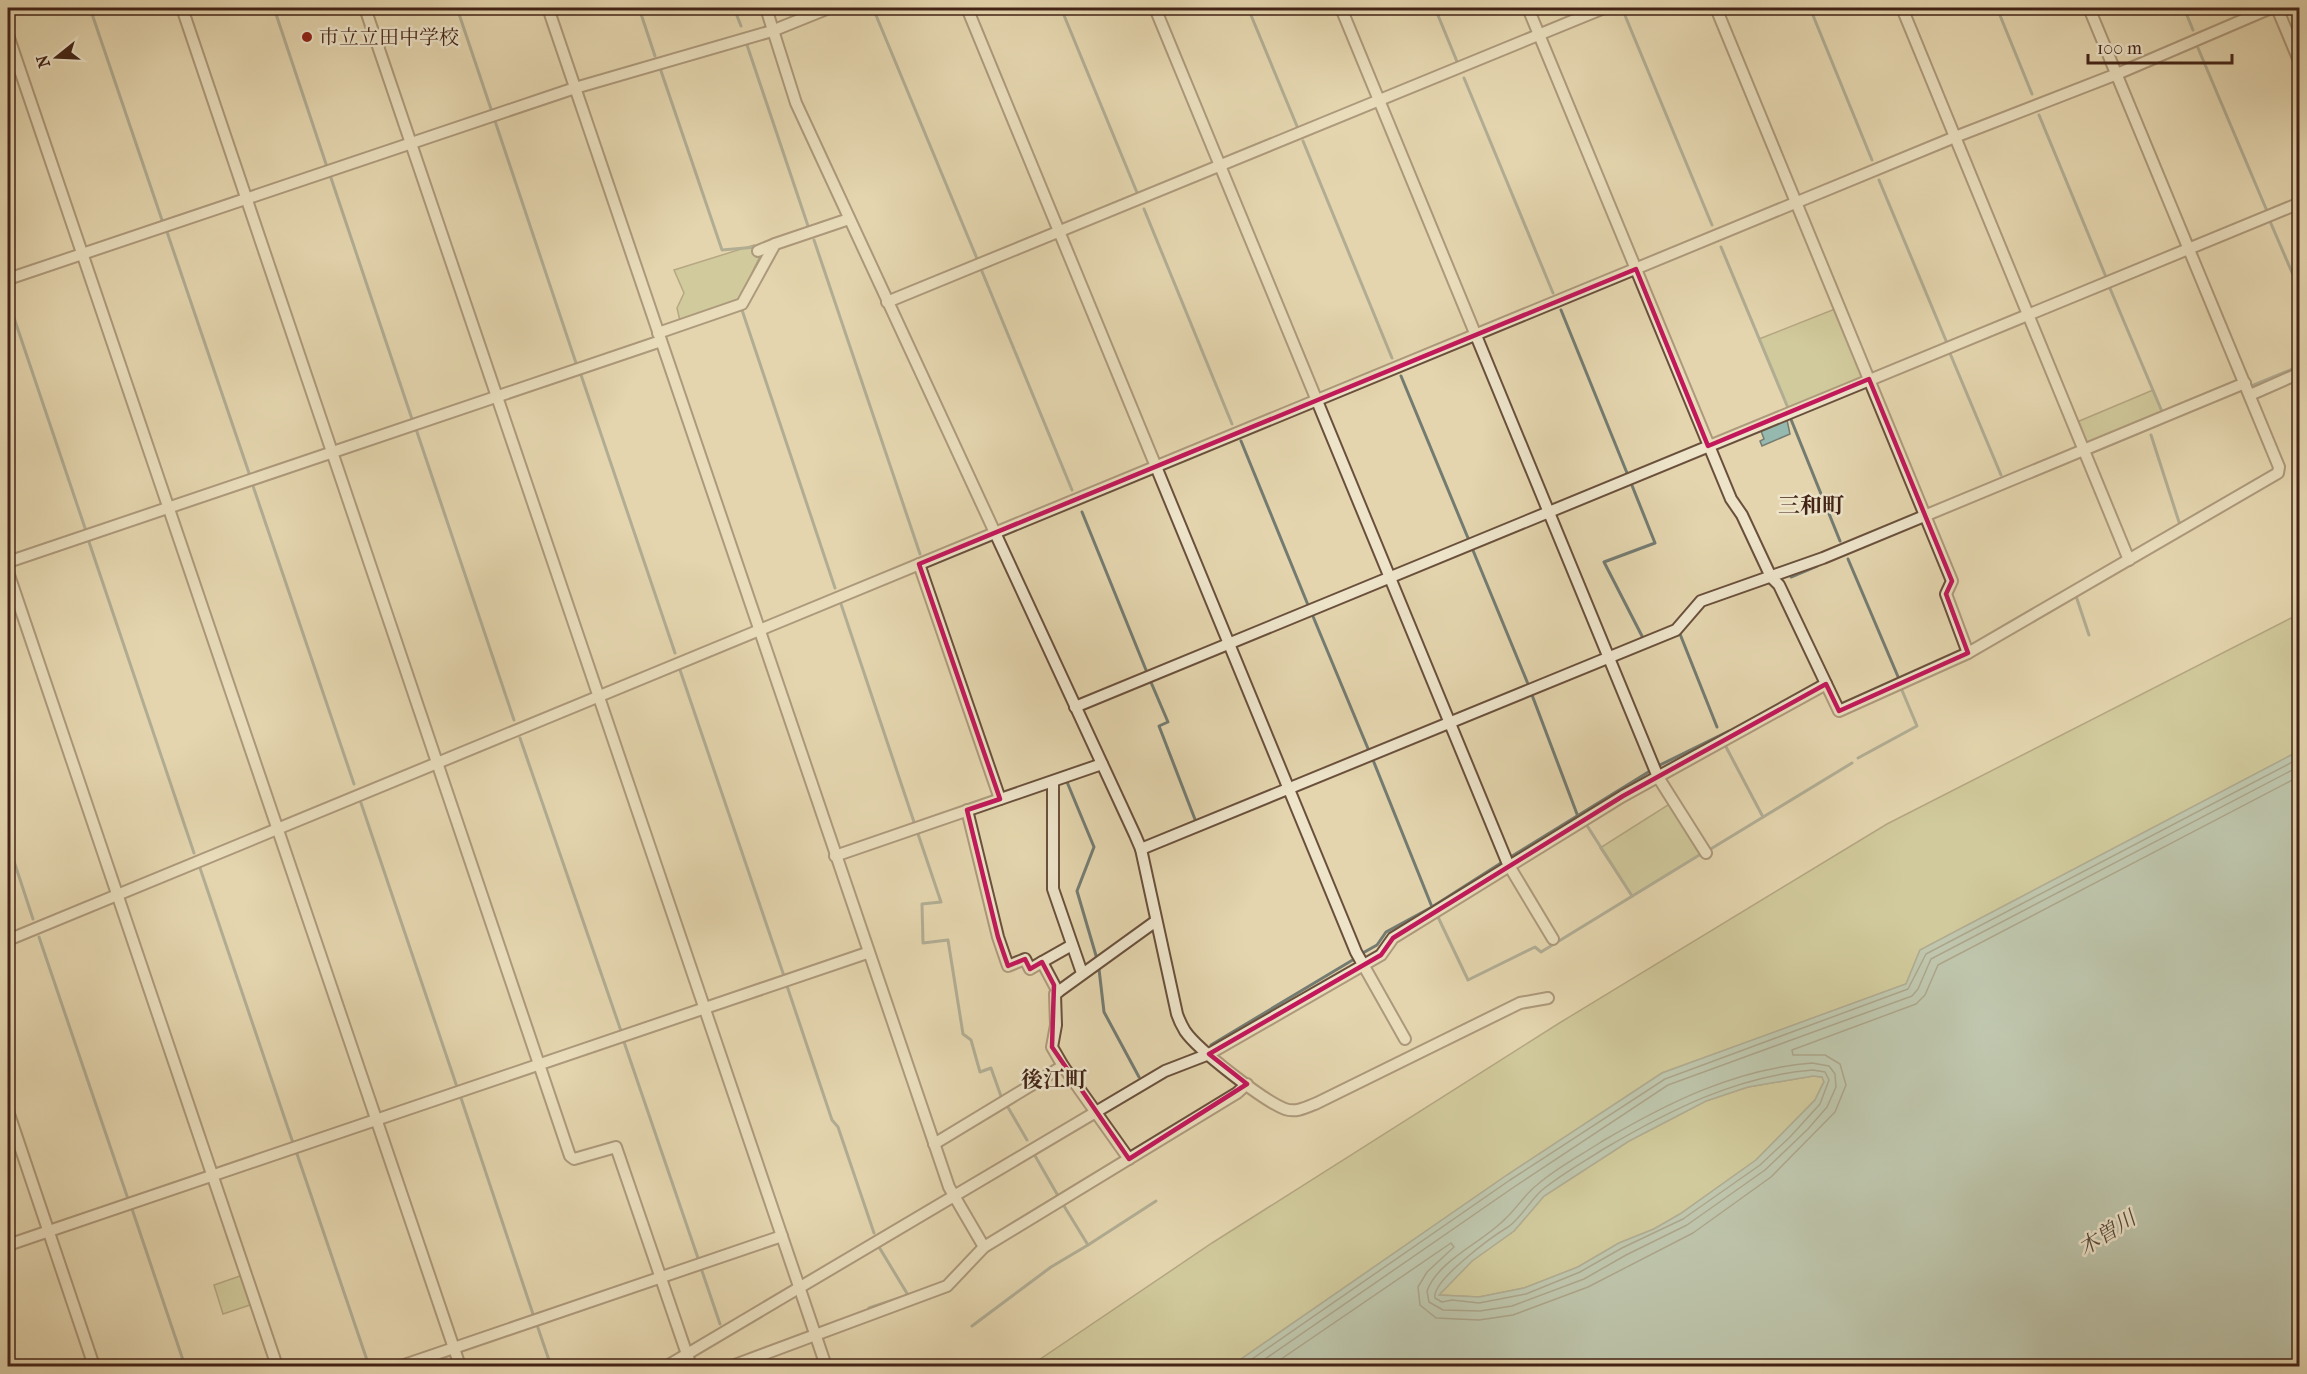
<svg xmlns="http://www.w3.org/2000/svg" width="2307" height="1374" viewBox="0 0 2307 1374" font-family="'IM FELL French Canon','Noto Serif JP',serif">
  <style>
    .green { fill: #babc86; stroke: #7e704e; stroke-width: 1.5 }
    .water { fill: #95b8af; stroke: #747c72; stroke-width: 1.5; fill-rule: evenodd }
    .lines { fill: none; stroke-linecap: round; stroke-linejoin: round }
    .shore { stroke: #6c6e62; stroke-width: 1.5 }
    .stream { stroke: #747c72; stroke-width: 3 }
    .minor-casing { stroke: #6a503c; stroke-width: 14 }
    .minor { stroke: #ede4ca; stroke-width: 10 }
    .marked { fill: none; stroke: #c2185b; stroke-width: 4.5; stroke-linejoin: round }
    .poi-dot { fill: #8f2418; stroke: #ede4ca; stroke-width: 2 }
    .labels { text-anchor: middle; stroke-width: 5; stroke-linejoin: round; paint-order: stroke }
    .poi-label { font-size: 20px; fill: #422316; stroke: #ede4ca; text-anchor: start }
    .water-label { font-size: 21px; font-style: italic; fill: #57483c; stroke: #ede4ca }
    .quarter-label { font-size: 22px; font-weight: bold; fill: #422316; stroke: #ede4ca }
  </style>
  <rect width="100%" height="100%" fill="#e4d5ae"/>
  <filter id="stains"><feTurbulence type="fractalNoise" baseFrequency=".00333" numOctaves="4"/><feColorMatrix values="0 0 0 0 .2 0 0 0 0 .09 0 0 0 0 .02 0 0 0 .5 -.17"/></filter>
  <radialGradient id="worn" r=".72"><stop offset=".6" stop-color="#630" stop-opacity="0"/><stop offset="1" stop-color="#630" stop-opacity=".3"/></radialGradient>
  <g class="green">
    <polygon points="754,245 753,253 760,256 738,302 680,321 677,308 684,293 674,270"/>
    <polygon points="1835,309 1863,377 1788,408 1759,339"/>
    <polygon points="2153,390 2163,414 2087,444 2077,422"/>
    <polygon points="2299,614 2299,751 1920,950 1906,984 1662,1073 1507,1175 1231,1366 1030,1366 1212,1243 1561,1022 1887,824"/>
    <polygon points="1671,803 1701,854 1632,896 1600,848"/>
    <polygon points="1813,1076 1822,1077 1824,1081 1815,1100 1756,1160 1680,1214 1654,1229 1619,1243 1578,1267 1524,1288 1479,1297 1439,1295 1472,1261 1514,1231 1544,1196 1629,1141 1706,1101 1748,1087"/>
    <polygon points="243,1275 253,1304 223,1314 214,1285"/>
  </g>
  <g class="water">
    <polygon points="1787,420 1790,434 1762,446 1760,441 1764,439 1761,431"/>
    <path d="M2299,751V1366H1231L1507,1175L1662,1073L1906,984L1920,950ZM1813,1076L1822,1077L1824,1082L1815,1100L1756,1160L1680,1214L1654,1229L1619,1243L1578,1267L1524,1288L1479,1297L1439,1295L1472,1261L1514,1231L1544,1196L1629,1141L1706,1101L1748,1087Z"/>
  </g>
  <g class="lines">
    <g class="shore">
      <path d="M1812,1063L1829,1066L1835,1074L1836,1087L1827,1107L1808,1129L1765,1170L1687,1225L1626,1255L1584,1279L1512,1306L1480,1311L1443,1310L1429,1302L1427,1291C1438,1260 1485,1241 1506,1218C1517,1208 1525,1194 1537,1185C1556,1168 1580,1156 1601,1142C1667,1103 1735,1069 1812,1063Z"/>
      <path d="M1813,1070L1825,1072L1829,1080L1820,1104L1790,1137L1760,1165L1683,1219L1622,1248L1580,1272L1526,1294L1479,1303L1452,1300L1442,1302L1435,1298C1431,1281 1493,1236 1508,1227C1519,1220 1531,1200 1541,1191C1560,1175 1582,1163 1602,1150C1668,1111 1736,1076 1813,1070Z"/>
      <polyline points="1242,1366 1510,1180 1665,1079 1908,989 1926,954 2300,758"/>
      <polyline points="1255,1366 1514,1187 1668,1085 1912,996 1918,989 1931,959 2300,766"/>
      <polyline points="1271,1366 1451,1243 1454,1247 1427,1272 1418,1287 1420,1305 1436,1318 1479,1320 1513,1315 1588,1287 1693,1233 1771,1177 1835,1112 1846,1085 1840,1064 1825,1055 1793,1055 1792,1050 1916,1004 1925,995 1938,965 2300,776"/>
    </g>
    <g class="stream">
      <polyline points="90,8 163,223"/>
      <polyline points="274,8 327,167"/>
      <polyline points="457,8 492,112"/>
      <polyline points="639,8 655,56"/>
      <polyline points="734,8 741,26"/>
      <polyline points="873,8 978,261"/>
      <polyline points="1061,8 1138,195"/>
      <polyline points="1248,8 1299,131"/>
      <polyline points="1435,8 1458,64"/>
      <polyline points="1810,8 1872,160"/>
      <polyline points="1997,8 2032,94"/>
      <polyline points="2184,8 2193,30"/>
      <polyline points="1624,13 1712,225"/>
      <polyline points="747,45 808,226"/>
      <polyline points="2198,48 2267,211"/>
      <polyline points="660,68 722,250 756,247"/>
      <polyline points="1464,78 1553,293"/>
      <polyline points="2039,115 2106,277"/>
      <polyline points="494,118 577,366"/>
      <polyline points="1303,141 1392,358"/>
      <polyline points="330,175 413,422"/>
      <polyline points="1879,180 1947,343"/>
      <polyline points="1144,209 1232,424"/>
      <polyline points="2269,219 2300,291"/>
      <polyline points="166,229 250,476"/>
      <polyline points="814,240 920,554"/>
      <polyline points="1721,247 1788,408"/>
      <polyline points="758,263 762,256"/>
      <polyline points="991,265 981,269 1072,490"/>
      <polyline points="2109,286 2163,414"/>
      <polyline points="8,300 86,531"/>
      <polyline points="742,310 835,588"/>
      <polyline points="1561,310 1627,473"/>
      <polyline points="1949,351 2001,475"/>
      <polyline points="580,372 675,653"/>
      <polyline points="1401,376 1468,538"/>
      <polyline points="2249,387 2300,366"/>
      <polyline points="1790,417 1840,541"/>
      <polyline points="416,429 514,720"/>
      <polyline points="2151,435 2179,522"/>
      <polyline points="1241,441 1308,605"/>
      <polyline points="2088,454 2160,424"/>
      <polyline points="2030,478 2082,456"/>
      <polyline points="252,483 354,784"/>
      <polyline points="1631,483 1655,543 1604,562 1643,638"/>
      <polyline points="1082,512 1146,670"/>
      <polyline points="88,539 194,853"/>
      <polyline points="1472,548 1528,684"/>
      <polyline points="1848,559 1899,679"/>
      <polyline points="1791,577 1817,566"/>
      <polyline points="2076,596 2089,635"/>
      <polyline points="841,604 915,825"/>
      <polyline points="1312,614 1369,751"/>
      <polyline points="1674,636 1680,634 1717,727"/>
      <polyline points="680,670 784,976"/>
      <polyline points="1150,680 1168,722 1159,726 1196,822"/>
      <polyline points="1532,695 1577,814"/>
      <polyline points="520,738 621,1031"/>
      <polyline points="1725,745 1763,817"/>
      <polyline points="1858,758 1917,726 1901,688"/>
      <polyline points="1373,760 1432,907"/>
      <polyline points="1658,766 1729,731"/>
      <polyline points="1067,782 1094,847 1077,891 1097,959"/>
      <polyline points="361,803 457,1087"/>
      <polyline points="1586,824 1632,896"/>
      <polyline points="917,831 941,902 922,904 923,943 948,940 963,1034 971,1040 980,1072 991,1068 1002,1099"/>
      <polyline points="8,843 33,919"/>
      <polyline points="1709,850 1852,763"/>
      <polyline points="1509,858 1650,771"/>
      <polyline points="200,868 293,1143"/>
      <polyline points="1437,915 1468,980 1535,947 1541,952 1701,854"/>
      <polyline points="39,937 128,1199"/>
      <polyline points="1361,954 1377,945 1386,932 1432,907 1501,863"/>
      <polyline points="1099,969 1104,1012 1139,1077"/>
      <polyline points="786,983 832,1120 838,1127 874,1233"/>
      <polyline points="623,1039 699,1261"/>
      <polyline points="1211,1045 1356,958"/>
      <polyline points="460,1095 534,1317"/>
      <polyline points="1006,1104 1027,1140"/>
      <polyline points="296,1151 369,1366"/>
      <polyline points="1034,1154 1057,1194"/>
      <polyline points="131,1206 185,1366"/>
      <polyline points="1064,1206 1088,1245 1156,1201"/>
      <polyline points="701,1268 720,1324"/>
      <polyline points="869,1308 908,1295 879,1247"/>
      <polyline points="537,1325 551,1366"/>
      <polyline points="972,1326 1051,1267 1088,1245"/>
    </g>
    <g class="minor-casing">
      <g id="minor">
        <polyline points="182,8 570,1156 574,1159 616,1147 691,1366"/>
        <polyline points="365,8 826,1366"/>
        <polyline points="548,8 949,1187 984,1247"/>
        <path d="M766,8L796,103L1135,835L1141,849L1177,1014C1179,1020 1182,1026 1185,1031C1198,1050 1264,1101 1285,1109C1296,1113 1307,1107 1317,1103L1520,1003L1548,998"/>
        <polyline points="967,8 1356,952 1405,1039"/>
        <polyline points="1155,8 1508,864 1553,939"/>
        <polyline points="1341,8 1658,777 1706,853"/>
        <polyline points="1528,8 1731,499 1742,515 1771,577 1779,585 1839,711 1968,653 2278,473 2279,467 2089,8"/>
        <polyline points="1716,8 1952,581 1946,594 1968,653"/>
        <polyline points="1902,8 2129,560"/>
        <polyline points="2277,8 2300,63"/>
        <polyline points="8,35 460,1366"/>
        <polyline points="758,251 775,244"/>
        <polyline points="8,279 575,88 772,31 829,8"/>
        <polyline points="887,302 1604,8"/>
        <polyline points="658,333 742,304 775,244 849,219"/>
        <polyline points="2250,395 2300,373"/>
        <polyline points="8,562 661,341"/>
        <polyline points="919,564 1000,799"/>
        <polyline points="8,572 277,1366"/>
        <polyline points="1075,707 2300,203"/>
        <polyline points="1053,782 1053,889 1082,973"/>
        <polyline points="967,810 998,937 1008,966 1025,959 1030,969 1042,962 1058,992"/>
        <polyline points="1141,849 1676,630 1701,601 1823,558 2245,383"/>
        <polyline points="835,856 1102,764"/>
        <polyline points="8,940 1955,137 2117,74 2271,8"/>
        <polyline points="1042,962 1072,945"/>
        <polyline points="1063,1066 1129,1159"/>
        <polyline points="8,1111 94,1366"/>
        <polyline points="934,1144 1063,1066 1052,1047 1056,1025 1055,994 1156,921"/>
        <polyline points="8,1245 867,953"/>
        <polyline points="401,1366 782,1236"/>
        <polyline points="667,1366 1165,1071 1209,1054 1381,955 1393,938 1623,796 1826,684"/>
        <polyline points="732,1366 947,1286 984,1247 1237,1093 1247,1084"/>
      </g>
    </g>
    <use href="#minor" class="minor"/>
  </g>
  <path d="M0 0H2307V1374H0ZM1636,269L1708,446L1869,379L1952,581L1946,594L1968,653L1839,711L1826,684L1623,796L1393,938L1381,955L1209,1054L1247,1084L1129,1159L1052,1047L1054,985L1042,962L1030,969L1025,959L1008,966L998,937L967,810L1000,799L919,564Z" fill="#e4d5ae" fill-opacity=".55" fill-rule="evenodd"/>
  <path class="marked" d="M1636,269L1708,446L1869,379L1952,581L1946,594L1968,653L1839,711L1826,684L1623,796L1393,938L1381,955L1209,1054L1247,1084L1129,1159L1052,1047L1054,985L1042,962L1030,969L1025,959L1008,966L998,937L967,810L1000,799L919,564Z"/>
  <circle class="poi-dot" cx="307" cy="37" r="6"/>
  <g class="labels">
    <g class="poi-label">
      <text x="319" y="44">市立立田中学校</text>
    </g>
    <g class="water-label">
      <text transform="translate(2107 1233) rotate(-32)" y="7">木曽川</text>
    </g>
    <g class="quarter-label">
      <text x="1811" y="513">三和町</text>
      <text x="1054" y="1087">後江町</text>
    </g>
  </g>
  <rect width="2307" height="1374" fill="none" stroke="#e4d5ae" stroke-width="30"/>
  <rect x="9" y="9" width="2289" height="1356" fill="none" stroke="#422316" stroke-width="3"/>
  <rect x="15" y="15" width="2277" height="1344" fill="none" stroke="#422316" stroke-width="1.5"/>
  <g transform="translate(57 57) rotate(252)" stroke="#ede4ca" stroke-width="4.5" paint-order="stroke">
  <path d="M0-4.5L10 22L0 15L-10 22Z" fill="#422316"/>
  <text y="-9" font-size="16" font-weight="bold" text-anchor="middle" fill="#422316">N</text>
  </g>
  <path d="M2088 54v9h144v-9" fill="none" stroke="#422316" stroke-width="3"/>
  <text x="2097" y="54" font-size="18" fill="#422316" stroke="#ede4ca" stroke-width="4.5" paint-order="stroke">100 m</text>
  <rect width="100%" height="100%" filter="url(#stains)"/>
  <rect width="100%" height="100%" fill="url(#worn)"/>
</svg>
